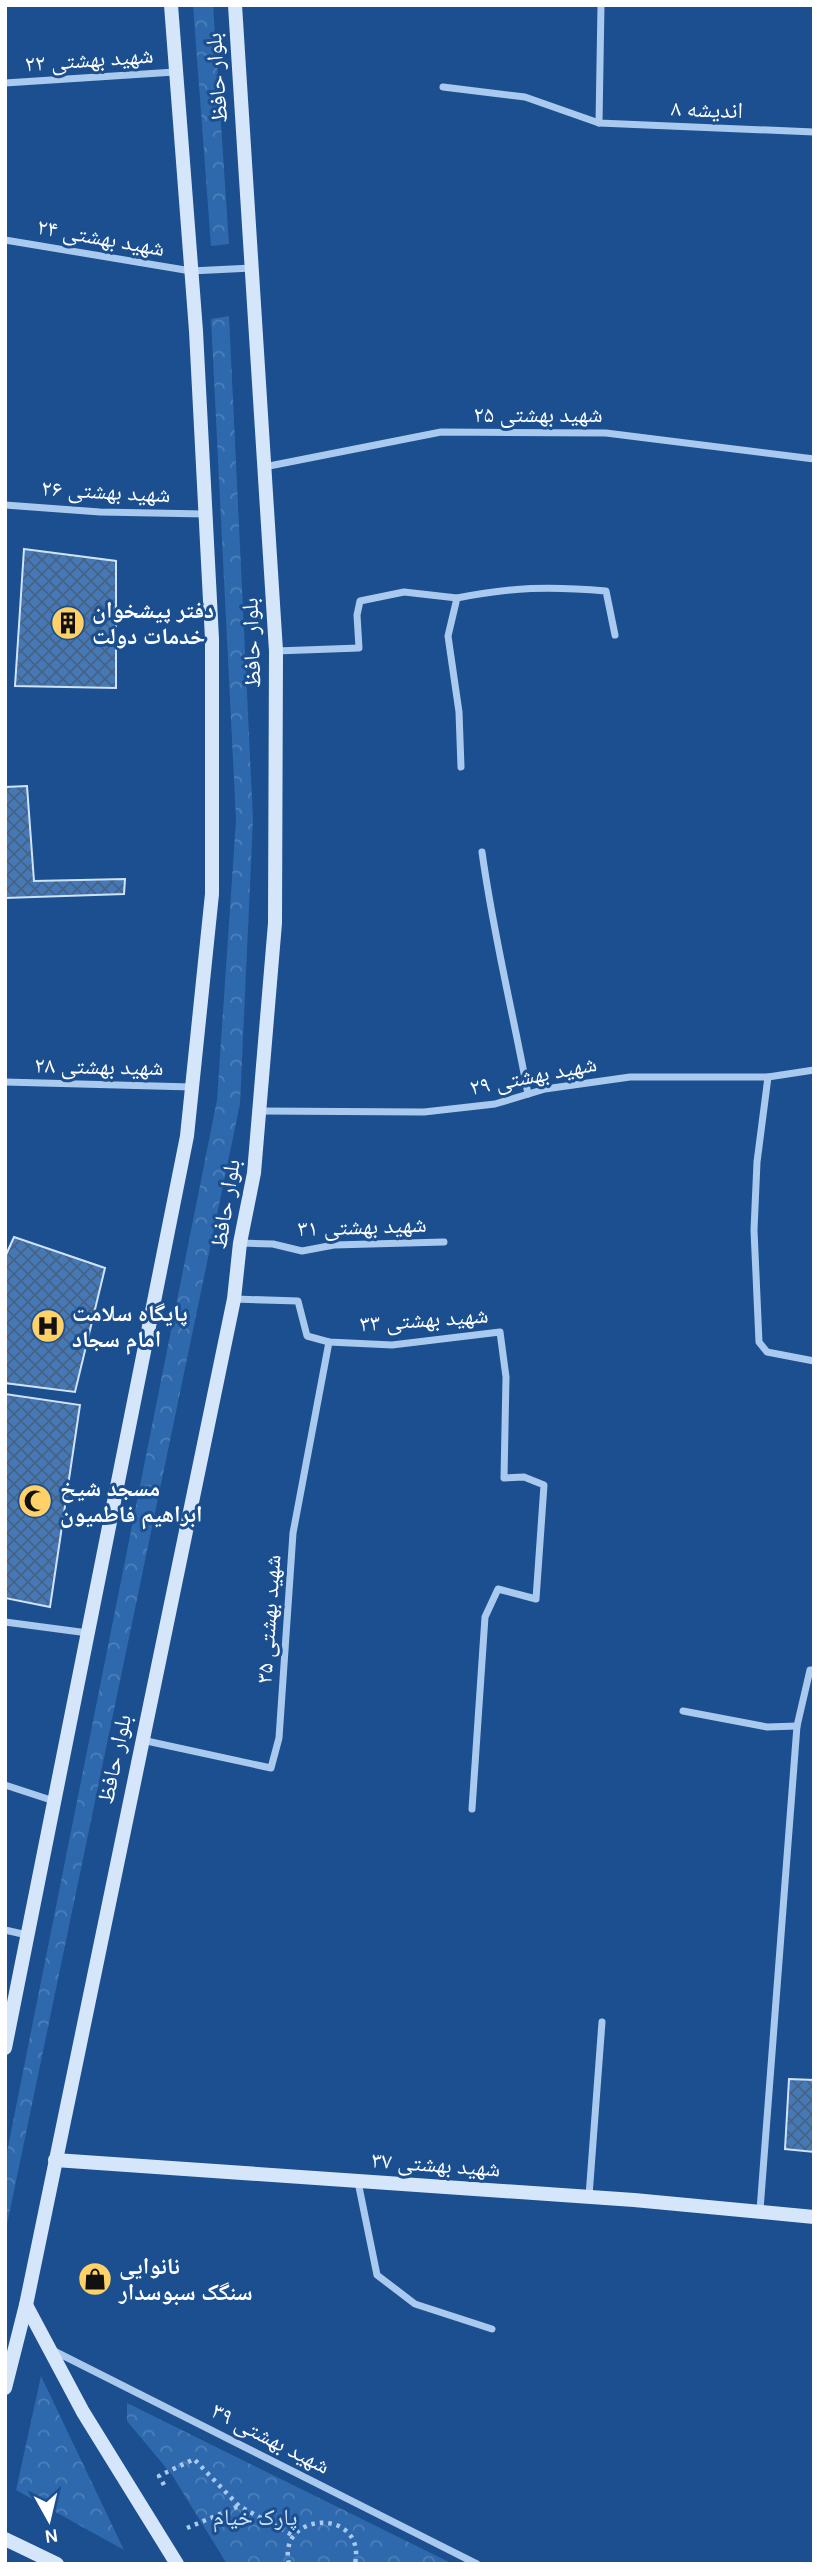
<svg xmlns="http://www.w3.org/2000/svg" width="819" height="2569" viewBox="0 0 819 2569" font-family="Karla,'Noto Naskh Arabic',sans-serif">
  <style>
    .forest { fill: url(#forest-crowns) }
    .building { fill: url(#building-cross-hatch); stroke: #cfe3fa; stroke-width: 2 }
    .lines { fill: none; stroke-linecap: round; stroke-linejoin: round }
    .path { stroke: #a9c9ee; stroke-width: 4.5; stroke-dasharray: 3.5 5; stroke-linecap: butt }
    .street { stroke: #a9c9ee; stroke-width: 7 }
    .secondary { stroke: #d6e6fa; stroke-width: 14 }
    .labels { text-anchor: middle; stroke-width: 6; stroke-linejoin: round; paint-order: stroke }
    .street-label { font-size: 23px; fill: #fff; stroke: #1b4f8f }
    .poi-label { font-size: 23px; font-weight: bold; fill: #fff; stroke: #1b4f8f; text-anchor: start }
    .park-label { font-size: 23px; fill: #cfe3fa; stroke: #1b4f8f }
  </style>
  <defs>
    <pattern id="forest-crowns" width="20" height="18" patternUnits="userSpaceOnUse" patternTransform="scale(1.75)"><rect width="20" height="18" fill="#2e69ad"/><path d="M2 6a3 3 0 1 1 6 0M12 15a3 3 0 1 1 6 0" fill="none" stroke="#4d80b9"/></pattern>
    <pattern id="building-cross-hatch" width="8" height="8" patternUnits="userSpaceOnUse" patternTransform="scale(1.75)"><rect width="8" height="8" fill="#4478b7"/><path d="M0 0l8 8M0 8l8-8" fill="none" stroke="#486282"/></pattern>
  </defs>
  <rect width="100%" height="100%" fill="#1b4f8f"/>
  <g class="forest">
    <polygon points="193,5 213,5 229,244 211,246"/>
    <polygon points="229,316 253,819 240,1104 5,2234 5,2162 217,1100 236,820 211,319"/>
    <polygon points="41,2376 124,2550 16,2490"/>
    <polygon points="127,2403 453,2564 227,2564 172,2475 127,2421"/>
  </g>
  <g class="building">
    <polygon points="24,549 116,561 116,688 15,686"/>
    <polygon points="27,786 34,881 125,879 124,894 5,898 5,787"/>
    <polygon points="14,1237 105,1268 75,1392 5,1383 5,1257"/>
    <polygon points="5,1394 80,1405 50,1607 5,1598"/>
    <polygon points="789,2079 814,2080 814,2152 785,2149"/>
  </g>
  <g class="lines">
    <g class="path">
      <polyline points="164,2485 159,2476 194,2459 239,2506 294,2536"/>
      <polyline points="187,2528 239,2506"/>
      <path d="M289,2564C276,2511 367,2507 355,2564"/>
    </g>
    <g class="street">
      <polyline points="601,5 599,123 814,132"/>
      <polyline points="5,83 175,72"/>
      <polyline points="443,87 525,97 599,123"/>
      <polyline points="5,240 191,271 252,268"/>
      <polyline points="264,467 441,432 606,433 814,459"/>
      <polyline points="5,505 100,512 205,514"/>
      <polyline points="276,651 359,648 357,615 360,601 404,592 457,598"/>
      <path d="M461,767L459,712L448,636L457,598C512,587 550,586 606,591L615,635"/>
      <path d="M482,852C493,933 513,1013 528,1094"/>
      <polyline points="768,1077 757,1162 754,1230 759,1342 767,1352 814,1361"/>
      <polyline points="5,1082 192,1087"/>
      <polyline points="260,1111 424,1112 495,1104 545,1089 630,1077 768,1077 814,1070"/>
      <polyline points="240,1243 273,1244 302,1251 334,1245 444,1242"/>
      <polyline points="234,1299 298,1301 307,1336 329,1342 392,1345 500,1332 506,1377 504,1478 524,1477 544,1485 536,1599 498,1589 485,1617 472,1809"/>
      <polyline points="5,1622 88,1633"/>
      <polyline points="683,1711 767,1727 797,1726"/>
      <polyline points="142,1740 271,1768 279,1738 293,1533 329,1342"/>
      <polyline points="5,1785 54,1801"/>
      <polyline points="5,1930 27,1935"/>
      <polyline points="358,2182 377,2275 415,2304 492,2329"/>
      <polyline points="589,2196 602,2022"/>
      <polyline points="760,2210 797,1726 810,1670 814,1670"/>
      <polyline points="54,2351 477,2564"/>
    </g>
    <g class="secondary">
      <polyline points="5,2048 187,1136 212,894 212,639 196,331 171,5"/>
      <polyline points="55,2160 634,2200 814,2217"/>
      <polyline points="26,2305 83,2412 177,2564"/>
      <polyline points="5,2388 26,2305 234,1299 240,1243 254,1173 275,923 276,651 235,5"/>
      <polyline points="5,2539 57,2564"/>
    </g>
  </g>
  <defs>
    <g id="building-disc" transform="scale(1.75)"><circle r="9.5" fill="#ffd166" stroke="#1b4f8f"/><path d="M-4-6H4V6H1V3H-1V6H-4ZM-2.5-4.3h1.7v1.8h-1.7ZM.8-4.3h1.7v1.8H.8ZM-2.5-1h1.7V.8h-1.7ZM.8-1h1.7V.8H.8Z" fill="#111"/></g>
    <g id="hospital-disc" transform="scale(1.75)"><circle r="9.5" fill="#ffd166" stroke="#1b4f8f"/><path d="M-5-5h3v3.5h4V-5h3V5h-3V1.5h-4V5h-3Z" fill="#111"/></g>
    <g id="mosque-disc" transform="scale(1.75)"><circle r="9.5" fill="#ffd166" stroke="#1b4f8f"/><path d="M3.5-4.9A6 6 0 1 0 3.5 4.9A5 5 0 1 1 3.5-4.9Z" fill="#111"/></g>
    <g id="shop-disc" transform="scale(1.75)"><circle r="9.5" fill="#ffd166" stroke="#1b4f8f"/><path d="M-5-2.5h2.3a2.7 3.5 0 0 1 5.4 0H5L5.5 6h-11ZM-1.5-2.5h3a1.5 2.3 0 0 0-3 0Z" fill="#111"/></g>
  </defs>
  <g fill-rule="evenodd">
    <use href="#building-disc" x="68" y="623"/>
    <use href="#hospital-disc" x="48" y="1326"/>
    <use href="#mosque-disc" x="35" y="1501"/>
    <use href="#shop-disc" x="95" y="2279"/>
  </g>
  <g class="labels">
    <g class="street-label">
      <text transform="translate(89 59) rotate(-4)" y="8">شهید بهشتی ۲۲</text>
      <text transform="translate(216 78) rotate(-94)" y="8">بلوار حافظ</text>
      <text transform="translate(707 109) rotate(2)" y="8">اندیشه ۸</text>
      <text transform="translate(101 237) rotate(10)" y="8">شهید بهشتی ۲۴</text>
      <text x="538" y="422">شهید بهشتی ۲۵</text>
      <text transform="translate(106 491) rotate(3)" y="8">شهید بهشتی ۲۶</text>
      <text transform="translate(251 643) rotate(-92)" y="8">بلوار حافظ</text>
      <text transform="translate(99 1066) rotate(1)" y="8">شهید بهشتی ۲۸</text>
      <text transform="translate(533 1075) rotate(-11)" y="8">شهید بهشتی ۲۹</text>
      <text transform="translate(225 1204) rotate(-81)" y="8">بلوار حافظ</text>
      <text transform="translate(362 1226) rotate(-2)" y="8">شهید بهشتی ۳۱</text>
      <text transform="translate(424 1319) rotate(-4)" y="8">شهید بهشتی ۳۳</text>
      <text transform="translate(268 1619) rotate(-86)" y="8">شهید بهشتی ۳۵</text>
      <text transform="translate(114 1759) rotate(-78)" y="8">بلوار حافظ</text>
      <text transform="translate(436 2164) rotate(4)" y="8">شهید بهشتی ۳۷</text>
      <text transform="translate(271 2438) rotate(27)" y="8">شهید بهشتی ۳۹</text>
    </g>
    <g class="poi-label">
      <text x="92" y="618">دفتر پیشخوان<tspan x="92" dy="26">خدمات دولت</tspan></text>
      <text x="72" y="1321">پایگاه سلامت<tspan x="72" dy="26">امام سجاد</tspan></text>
      <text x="60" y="1496">مسجد شیخ<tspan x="60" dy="26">ابراهیم فاطمیون</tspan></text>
      <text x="119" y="2274">نانوایی<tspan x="119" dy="26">سنگک سبوسدار</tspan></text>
    </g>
    <g class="park-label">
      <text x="255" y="2525">پارک خیام</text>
    </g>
  </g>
  <rect width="819" height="2569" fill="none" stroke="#ffffff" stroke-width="14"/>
  <g transform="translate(49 2520) rotate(172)" stroke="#1b4f8f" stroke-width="5" paint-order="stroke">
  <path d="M0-5L12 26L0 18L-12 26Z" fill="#ffffff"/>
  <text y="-10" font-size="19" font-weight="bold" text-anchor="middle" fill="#ffffff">N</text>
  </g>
</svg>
